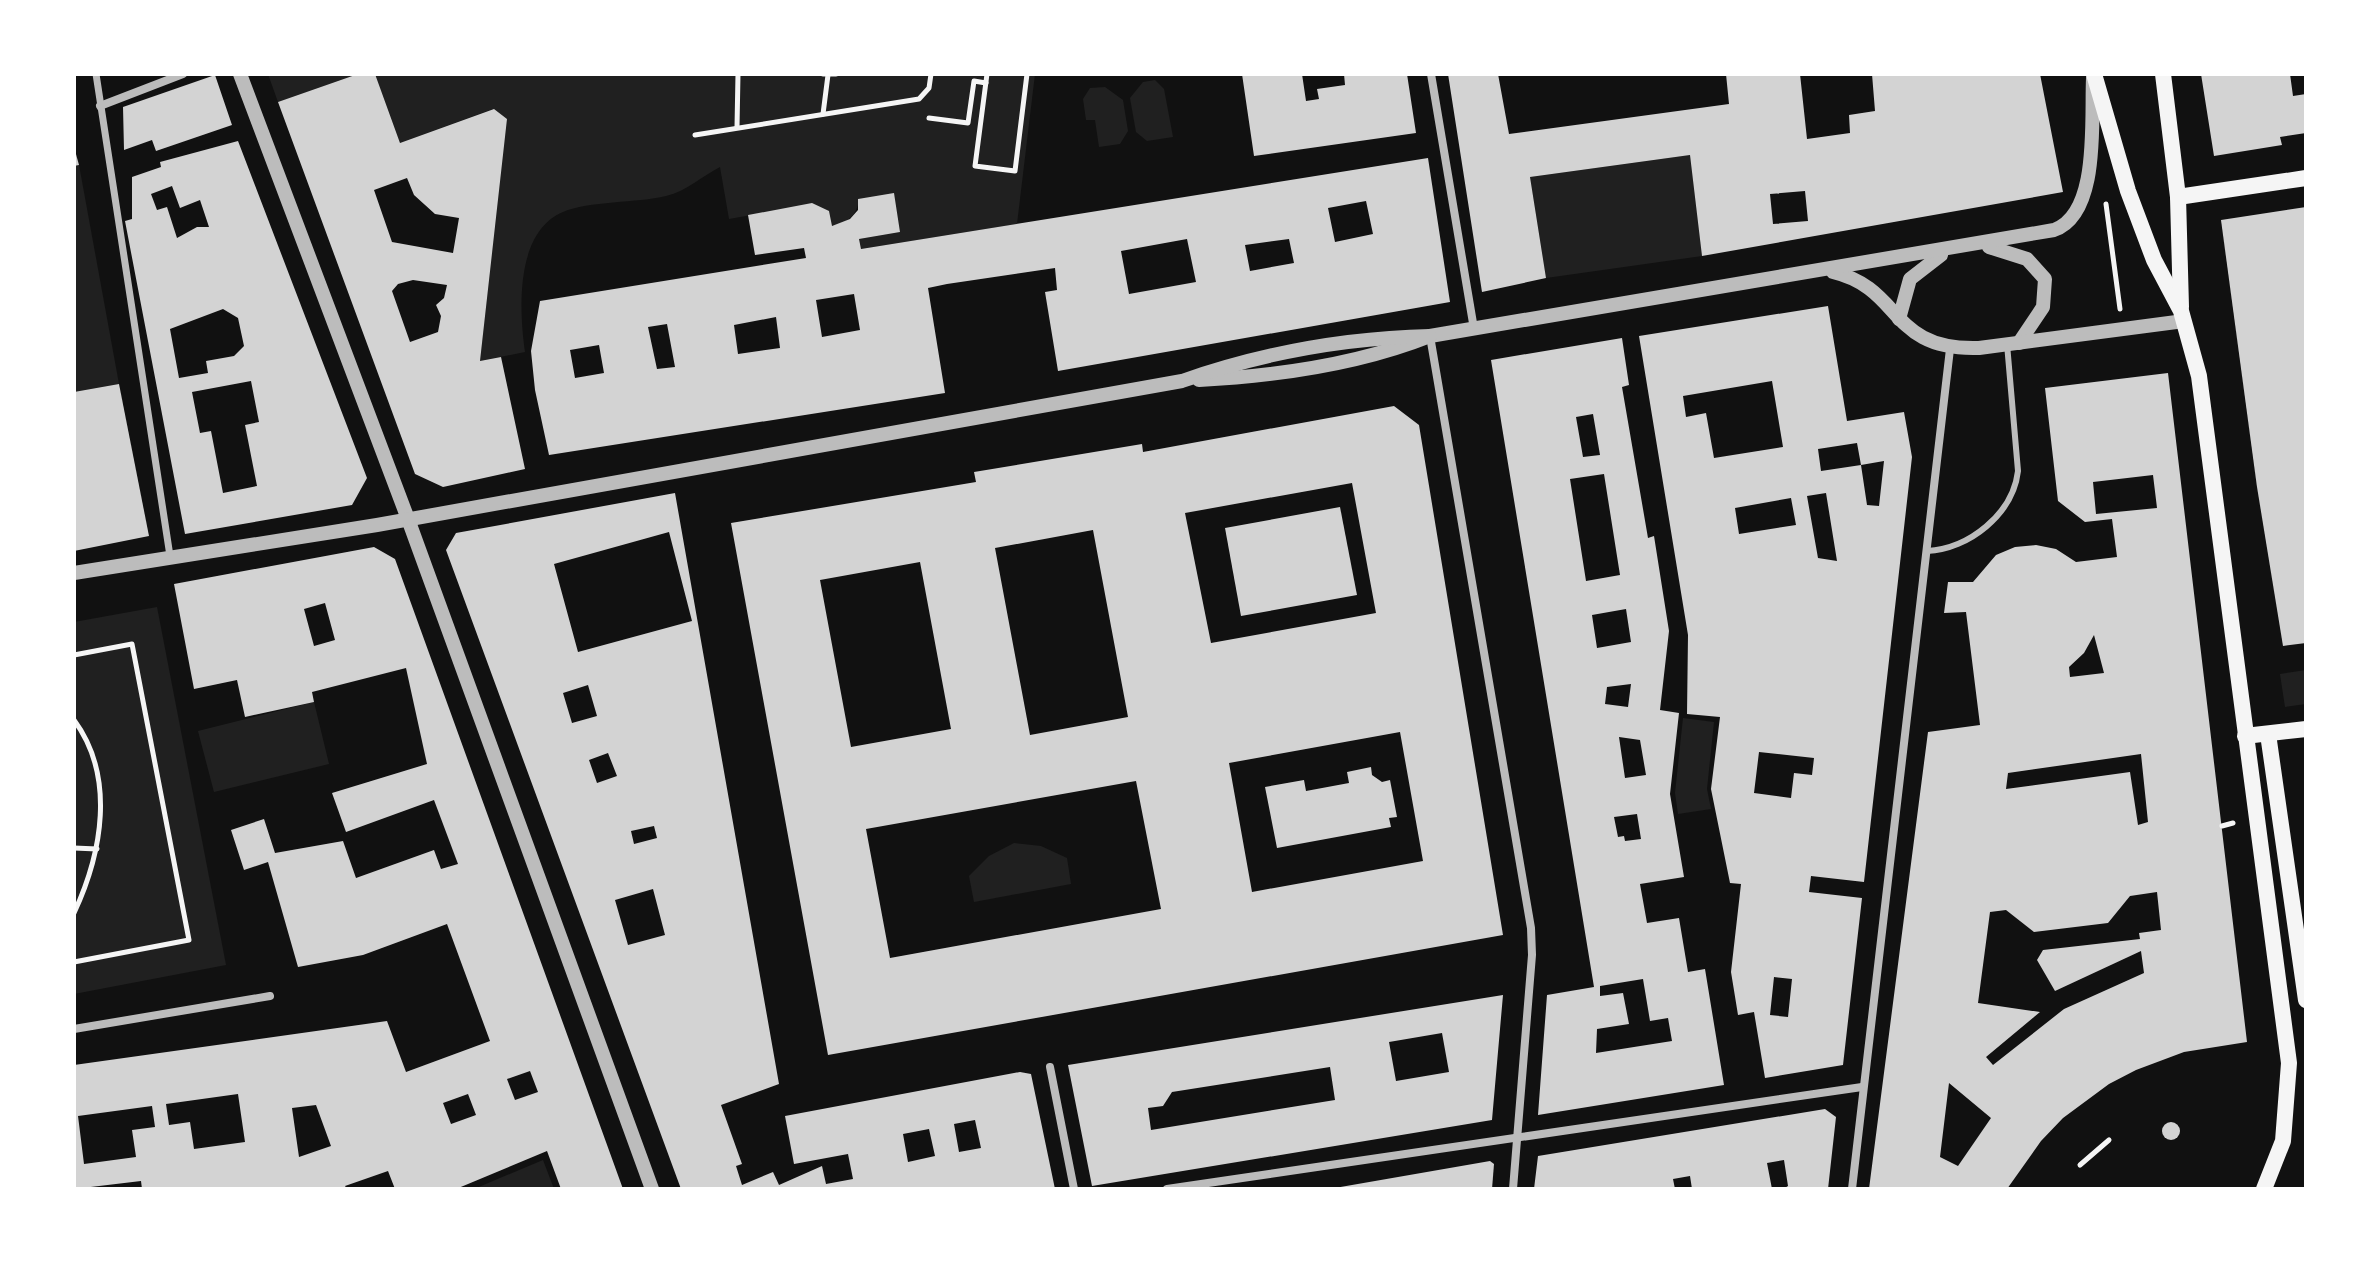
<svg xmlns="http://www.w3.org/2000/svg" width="2380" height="1263" viewBox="0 0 2380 1263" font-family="'Fira Sans',sans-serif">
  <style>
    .green { fill: #202020 }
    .building { fill: #d3d3d3; fill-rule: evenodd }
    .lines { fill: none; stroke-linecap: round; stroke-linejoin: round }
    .path { stroke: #f5f5f5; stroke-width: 5 }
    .service { stroke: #bcbcbc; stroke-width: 6 }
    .pedestrian { stroke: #bcbcbc; stroke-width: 7 }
    .minor { stroke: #bcbcbc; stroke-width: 8 }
    .tertiary { stroke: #bcbcbc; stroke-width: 14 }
    .secondary { stroke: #f5f5f5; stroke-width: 16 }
  </style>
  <rect width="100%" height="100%" fill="#111"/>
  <g class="green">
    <polygon points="268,74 358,74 278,102"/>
    <path d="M375,74H1035L1017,224L861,249L859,239L900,232L894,194L859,199C857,216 847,223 832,226L803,206L729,219L720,167C702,176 687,191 666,196C637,203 588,201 563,212C515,232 519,310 525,352L480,361L507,119L493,109L400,143Z"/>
    <polygon points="1155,80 1164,89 1173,137 1147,141 1136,132 1130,98 1143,82"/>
    <polygon points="1105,87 1123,100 1128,131 1120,144 1099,147 1095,120 1086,120 1083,99 1090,88"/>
    <polygon points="1690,155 1702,256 1546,278 1530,177"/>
    <polygon points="79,165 119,384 74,392 74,166"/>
    <polygon points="157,607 226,965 74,994 74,622"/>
    <polygon points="2306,670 2306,704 2285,707 2280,674"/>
    <polygon points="314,702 329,764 214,792 198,731"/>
    <polygon points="1683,718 1714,722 1707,789 1711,809 1678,814 1675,793"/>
    <polygon points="1014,843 1041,846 1067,858 1071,884 974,902 969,876 989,856"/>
    <polygon points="543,1160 554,1189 474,1189"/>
  </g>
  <g class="building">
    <path d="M358,74H375L400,143L494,109L507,119L480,361L501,357L525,469L443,487L415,474L278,102ZM407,178L414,195L435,214L459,218L453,253L392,242L374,190ZM413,280L447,285L444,298L436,305L441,316L438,332L410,342L392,291L398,284Z"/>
    <polygon points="1242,74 1302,74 1306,101 1319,99 1317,89 1345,85 1344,74 1407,74 1416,133 1254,156"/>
    <path d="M1448,74H1498L1509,134L1729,104L1726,74H1800L1807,139L1850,133L1849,115L1875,111L1872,74H2040L2063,192L1702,256L1690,155L1530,177L1546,278L1482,292ZM1805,191L1808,221L1773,224L1770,194Z"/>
    <polygon points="2201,74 2290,74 2293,96 2306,94 2306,133 2280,137 2282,145 2214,156"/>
    <polygon points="215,75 232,125 156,151 152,140 124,150 123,107"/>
    <path d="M238,141L367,478L352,505L185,534L125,221L132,219V177L161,167L160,162ZM172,186L180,208L200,200L209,227H197L177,238L167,207L157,210L151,194ZM223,309L238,318L244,346L234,356L206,361L208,373L179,378L170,329ZM251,381L259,422L245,425L257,486L223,493L211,431L200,433L192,392Z"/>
    <polygon points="74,147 79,165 74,166"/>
    <path d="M1428,158L1450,302L1058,371L1045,292L1057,290L1055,268L947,284L928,288L945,393L549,455L535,390L531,351L540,301L806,258L804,248L755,255L748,215L812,203L829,211L832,226L850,219L858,210V199L894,193L900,232L859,239L861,249ZM1366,201L1373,234L1335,242L1328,208ZM1187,239L1196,282L1129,294L1121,251ZM1289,239L1294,263L1250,271L1245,245ZM854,294L860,330L822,337L816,300ZM776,317L780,348L738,354L734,325ZM667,324L675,367L657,369L648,327ZM599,345L604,373L575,378L570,350Z"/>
    <polygon points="2306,207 2306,643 2283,646 2257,487 2221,220"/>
    <path d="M1828,306L1847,421L1904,412L1912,457L1864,882L1811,876L1809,892L1862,898L1843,1065L1765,1078L1754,1012L1738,1015L1731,972L1741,884L1730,883L1711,789L1720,717L1687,714L1688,635L1639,336ZM1772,381L1783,447L1714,458L1706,413L1686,417L1683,396ZM1857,443L1861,465L1884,461L1879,506L1867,505L1861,465L1821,471L1818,449ZM1826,493L1837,561L1818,558L1807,496ZM1791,498L1796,525L1739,534L1735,508ZM1759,752L1814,758L1812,775L1794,773L1791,798L1754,793ZM1774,977L1792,979L1788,1017L1770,1015Z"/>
    <path d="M1622,338L1629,385L1622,387L1648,538L1654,536L1669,631L1660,710L1679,713L1670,794L1684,877L1640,884L1647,923L1679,918L1688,972L1705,969L1724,1085L1538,1115L1547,995L1594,987L1491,360ZM1593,414L1600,455L1583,457L1576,417ZM1604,474L1620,575L1586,581L1570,479ZM1626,609L1631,642L1597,648L1592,615ZM1631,684L1628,707L1605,704L1607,687ZM1619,737L1640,740L1646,775L1625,778ZM1637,814L1641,839L1625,841L1624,836L1618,837L1614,817ZM1643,979L1650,1021L1668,1018L1672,1041L1596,1053L1597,1029L1629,1024L1623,993L1600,996V986Z"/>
    <path d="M2168,373L2247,1042L2184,1052L2136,1070L2109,1084L2063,1118L2041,1141L2007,1189H1869L1928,732L1980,725L1966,612L1944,613L1948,582H1973L1996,555L2015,547L2036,545L2056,549L2076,562L2117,557L2112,519L2085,522L2058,501L2045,388ZM2153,475L2157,508L2096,514L2093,482ZM2094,635L2104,673L2070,677L2069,667L2084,653ZM2141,754L2148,822L2138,825L2130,772L2006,789L2008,773ZM2157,892L2161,930L2139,933L2140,939L2043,950L2037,960L2055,991L2141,951L2144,973L2064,1009L1993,1065L1986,1057L2040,1012L1978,1003L1990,912L2006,910L2034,932L2108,923L2130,896ZM1949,1083L1991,1118L1958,1166L1940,1157Z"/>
    <polygon points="119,384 149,536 74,551 74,392"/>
    <path d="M1394,406L1419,425L1503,935L828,1055L731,523L976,482L974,472L1142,444L1143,452ZM1352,483L1376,613L1211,643L1185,513ZM1093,530L1128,717L1030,735L995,548ZM920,562L951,729L851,747L820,580ZM1400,732L1423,861L1252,892L1229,763ZM1136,781L1161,909L890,958L866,829Z"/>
    <path d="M675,493L779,1084L721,1105L742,1164L736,1166L742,1185L773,1172L779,1185L822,1166L826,1184L853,1179L848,1154L794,1164L785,1116L1020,1072L1031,1074L1055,1189H681L446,550L456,533ZM669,532L692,621L578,652L554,564ZM588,685L597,716L572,723L563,693ZM608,753L617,776L597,783L589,760ZM654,826L657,838L634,844L631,831ZM653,889L665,935L628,945L615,900ZM975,1120L981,1148L959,1152L954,1124ZM929,1129L935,1156L908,1162L903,1134Z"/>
    <polygon points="1340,507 1357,595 1241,616 1225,528"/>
    <path d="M374,547L395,559L623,1189H561L547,1151L456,1189H395L388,1171L345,1186L347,1189H142L141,1181L74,1189V1065L387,1021L406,1072L490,1041L447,924L363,955L298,967L268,862L244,870L231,830L264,819L275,853L343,841L356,878L434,850L441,869L458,864L434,800L346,832L332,793L427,764L406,668L312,692L314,702L245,717L237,680L194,689L174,584ZM325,603L335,640L314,646L304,609ZM530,1071L538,1092L515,1100L507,1079ZM238,1094L245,1142L194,1149L190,1122L169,1125L166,1104ZM468,1094L476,1115L451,1124L443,1103ZM316,1105L331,1146L299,1157L292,1108ZM152,1106L155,1127L132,1130L136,1157L84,1164L78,1116Z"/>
    <polygon points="1371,767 1372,775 1382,782 1390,780 1397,817 1389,818 1391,827 1277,848 1265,787 1304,780 1306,791 1349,783 1347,772"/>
    <path d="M1503,995L1492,1120L1092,1186L1068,1065ZM1442,1033L1449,1072L1396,1081L1389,1042ZM1330,1067L1335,1100L1151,1130L1148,1108L1163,1106L1172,1092Z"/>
    <polygon points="1825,1109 1836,1117 1828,1189 1783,1189 1788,1186 1784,1160 1767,1163 1772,1189 1692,1189 1690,1176 1673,1179 1675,1189 1534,1189 1538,1156"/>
    <circle cx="2171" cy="1131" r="9"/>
    <polygon points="1490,1161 1494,1164 1492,1189 1329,1189"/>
  </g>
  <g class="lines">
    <g class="path">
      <polyline points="823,74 836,74"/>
      <polyline points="987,74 975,166 1015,171 1027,74"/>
      <polyline points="823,114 828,75"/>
      <polyline points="929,118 968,123 974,81 986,83"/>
      <polyline points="737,127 738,74"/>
      <polyline points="695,135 919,99 929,88 931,74"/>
      <polyline points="2106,204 2120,309"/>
      <polyline points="74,655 132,644 189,940 74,962"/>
      <path d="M74,720C116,777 102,853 74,913"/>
      <polyline points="2222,826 2233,823"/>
      <polyline points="74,848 97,849"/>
      <polyline points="2080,1165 2109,1140"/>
    </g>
    <path class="service" d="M1927,551C1969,549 2013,514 2018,471L2007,344"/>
    <polyline class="pedestrian" points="96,74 170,556"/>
    <g class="minor">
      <polyline points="1431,74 1474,329"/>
      <polyline points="100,106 183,74"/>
      <polyline points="1430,336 1531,928 1532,955 1513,1189"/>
      <polyline points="74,1029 270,996"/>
      <polyline points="1050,1067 1074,1189"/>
      <polyline points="1167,1189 1862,1087"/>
      <polyline points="1852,1189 1950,349"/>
    </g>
    <g class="tertiary">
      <polyline points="240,74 408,519 652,1189"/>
      <polyline points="1989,247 2027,259 2045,279 2043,307 2019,343"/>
      <path d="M1833,272C1904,289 1888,351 1979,348L2184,321"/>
      <polyline points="1899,319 1910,279 1941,255"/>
      <path d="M1199,380C1277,376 1357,365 1430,336L2054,230C2100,214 2091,120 2093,78"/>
      <path d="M74,573L377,525L1182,381C1262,353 1345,338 1430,336"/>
    </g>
    <g class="secondary">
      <polyline points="2094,74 2128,191 2154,260 2181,311 2199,376 2289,1063 2283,1141 2264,1189"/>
      <polyline points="2163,74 2178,197 2181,307"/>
      <polyline points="2178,197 2306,178"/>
      <polyline points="2268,734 2306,1000"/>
      <polyline points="2245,736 2306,729"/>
    </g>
  </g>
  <rect width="2380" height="1263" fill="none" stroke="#ffffff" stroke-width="152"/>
</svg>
